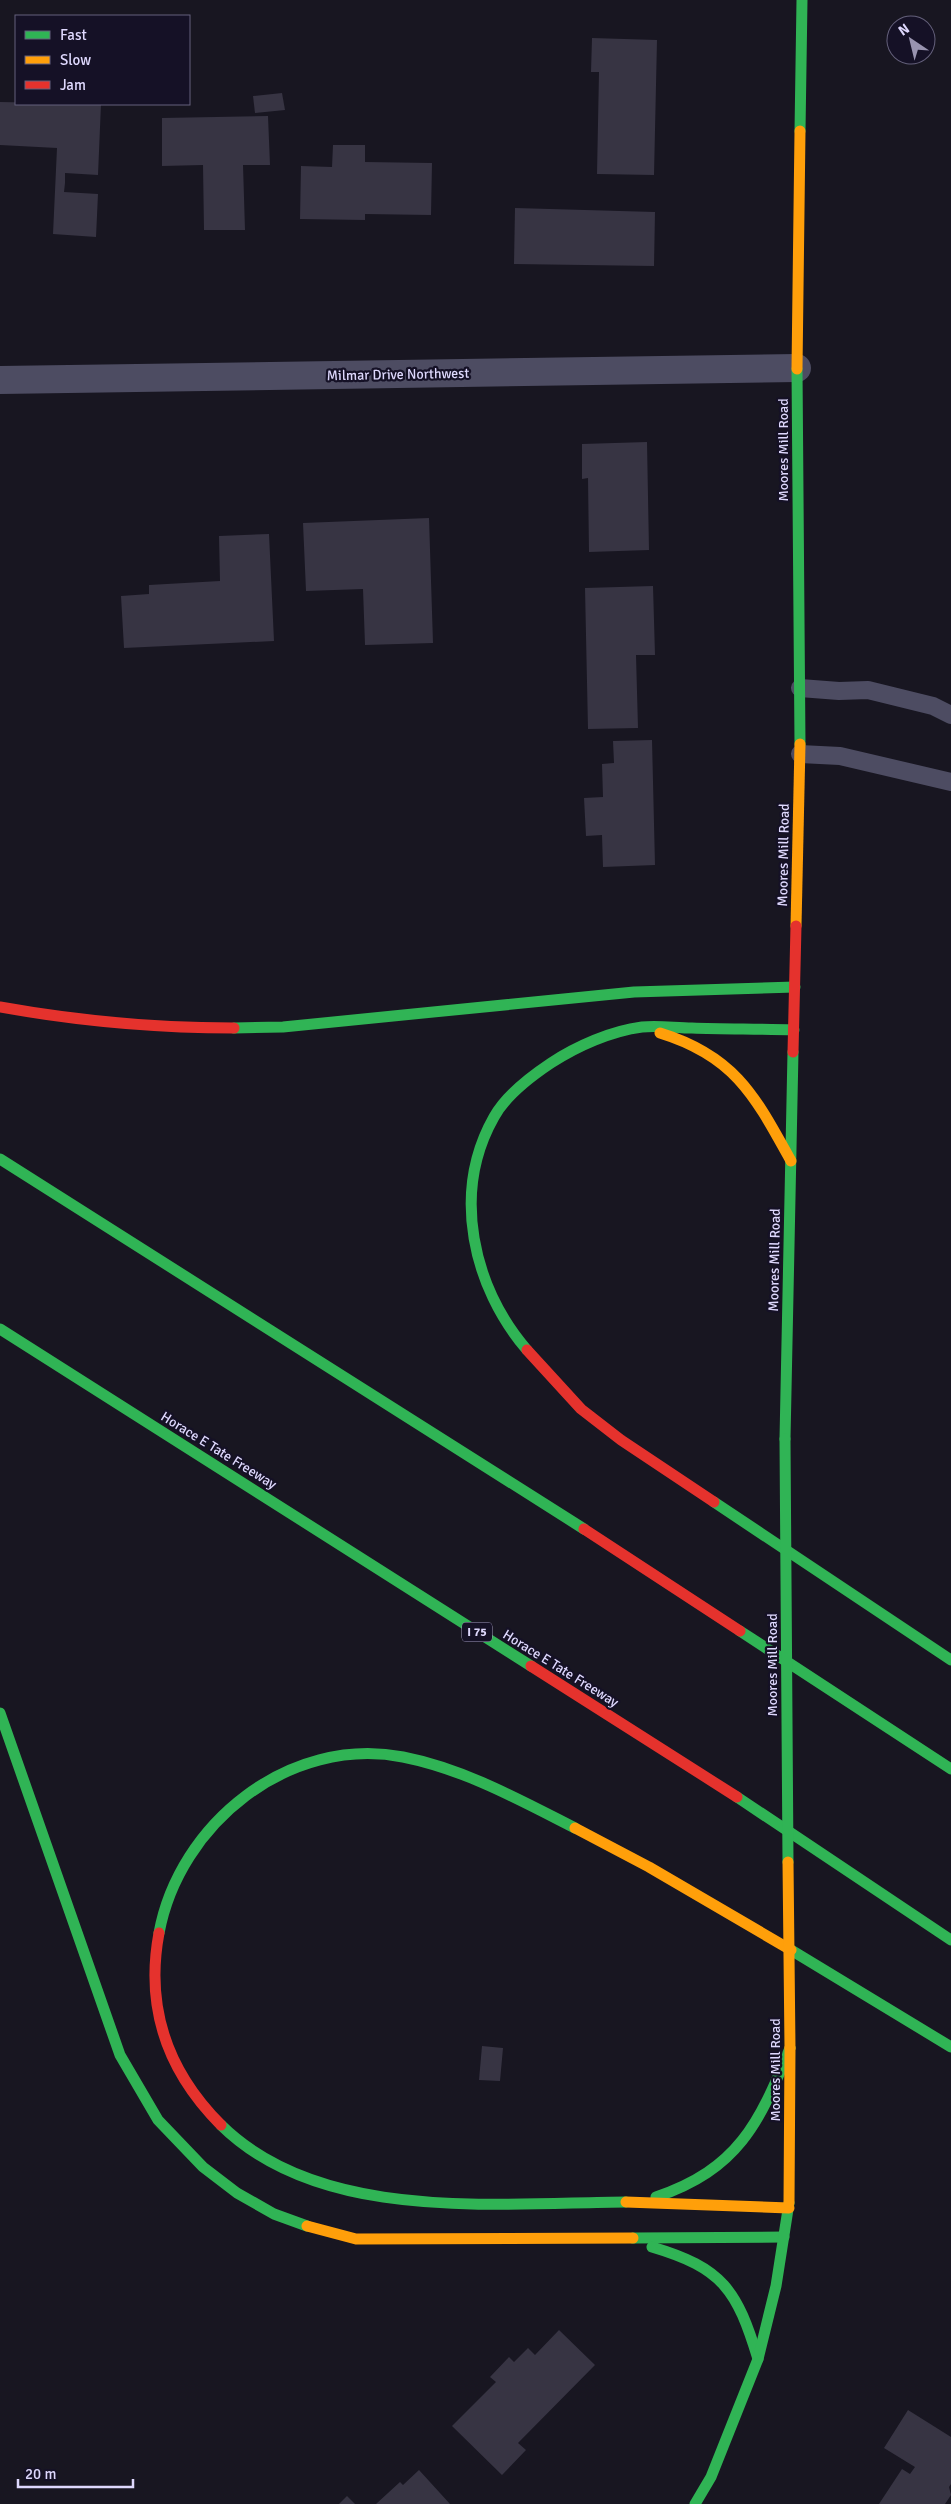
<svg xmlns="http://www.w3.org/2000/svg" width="951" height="2504" viewBox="0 0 951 2504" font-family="Signika,sans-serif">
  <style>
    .building { fill: #373443 }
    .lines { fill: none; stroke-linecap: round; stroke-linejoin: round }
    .lane { stroke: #4d4c62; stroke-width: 18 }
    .street { stroke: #4d4c62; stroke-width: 28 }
    .fast { stroke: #30b455; stroke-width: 11 }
    .slow { stroke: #ff9f0a; stroke-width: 11 }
    .jam { stroke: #e5322d; stroke-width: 11 }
    .fast-bridge { stroke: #30b455; stroke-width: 11 }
    .slow-bridge { stroke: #ff9f0a; stroke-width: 11 }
    .labels { text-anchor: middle; stroke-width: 4.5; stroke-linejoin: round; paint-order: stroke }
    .shield { fill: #151126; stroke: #a29cbc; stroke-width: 1 }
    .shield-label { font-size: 12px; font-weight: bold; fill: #ded8fd }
    .street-label { font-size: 14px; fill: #ded8fd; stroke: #151126 }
  </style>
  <rect width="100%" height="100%" fill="#181621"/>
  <g class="building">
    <polygon points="592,38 657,40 654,175 597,174 599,72 591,72"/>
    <polygon points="282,93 285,110 255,113 253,96"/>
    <polygon points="0,102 101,104 98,175 65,173 65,183 64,192 98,194 96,237 53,234 57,148 0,145"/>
    <polygon points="268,116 270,165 243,165 245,230 204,230 203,165 162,166 162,118"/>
    <polygon points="333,145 365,145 365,162 432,163 431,215 365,214 365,220 300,219 301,166 332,167"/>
    <polygon points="515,208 655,212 654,266 514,264"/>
    <polygon points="647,442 649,550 589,552 588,478 582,479 582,444"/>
    <polygon points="429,518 433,643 365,645 363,589 306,591 303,523"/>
    <polygon points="269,534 274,641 124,648 121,596 149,594 149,585 220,581 219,536"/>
    <polygon points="653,586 655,655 636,655 638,728 588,729 585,588"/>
    <polygon points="652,740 655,865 603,867 602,835 586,836 584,798 603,797 602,764 614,763 613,741"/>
    <polygon points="482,2046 503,2048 500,2081 479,2080"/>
    <polygon points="559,2330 595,2365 518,2443 526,2450 502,2475 452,2426 496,2382 490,2377 509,2357 514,2362 528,2348 535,2355"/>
    <polygon points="908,2410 951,2437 951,2484 949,2487 951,2495 945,2504 879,2504 902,2469 910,2474 915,2467 884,2448"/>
    <polygon points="419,2470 450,2504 376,2504 400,2482 403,2485"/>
    <polygon points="347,2496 355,2504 339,2504"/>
  </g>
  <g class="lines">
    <g class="lane">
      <polyline points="800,688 839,691 868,690 933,706 951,715"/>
      <polyline points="800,754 840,756 951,782"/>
    </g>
    <polyline class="street" points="0,380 797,368"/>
    <g class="fast">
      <polyline points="800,131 802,0"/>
      <polyline points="797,369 800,744"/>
      <polyline points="234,1028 283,1027 634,992 795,987"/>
      <polyline points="0,1159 584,1529"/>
      <polyline points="0,1329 531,1666"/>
      <path d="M527,1350C473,1287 451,1193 494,1117C506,1095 530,1077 551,1063C577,1046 611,1031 642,1027C658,1025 676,1028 692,1028C726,1029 760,1029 794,1030"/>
      <polyline points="785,1439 793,1052"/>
      <polyline points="714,1502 951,1660"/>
      <polyline points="740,1631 951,1769"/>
      <polyline points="0,1713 120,2055 158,2120 203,2167 237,2193 274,2214 307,2226"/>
      <polyline points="737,1797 951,1940"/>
      <path d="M159,1933C179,1824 289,1735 403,1757C464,1769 520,1800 575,1828"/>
      <polyline points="791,1950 951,2047"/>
      <path d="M221,2125C320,2223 497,2203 626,2202"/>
      <path d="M656,2197C738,2169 759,2124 790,2048"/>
      <polyline points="633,2238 784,2237"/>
      <path d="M652,2247C723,2268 737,2290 758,2359"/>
      <polyline points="695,2504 711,2477 758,2359 776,2286 789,2203"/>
    </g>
    <g class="slow">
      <polyline points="797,369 800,131"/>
      <polyline points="796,926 800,744"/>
      <path d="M660,1033C735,1056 755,1096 791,1161"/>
      <polyline points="575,1828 649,1867 791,1950"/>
      <polyline points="626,2202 789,2208"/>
      <polyline points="789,2203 790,2048"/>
      <polyline points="307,2226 356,2239 633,2238"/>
    </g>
    <g class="jam">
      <path d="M0,1007C78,1021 155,1028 234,1028"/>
      <polyline points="793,1052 796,926"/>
      <polyline points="527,1350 581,1409 621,1440 714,1502"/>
      <polyline points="584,1529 740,1631"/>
      <polyline points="531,1666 737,1797"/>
      <path d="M159,1933C145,2008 167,2071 221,2125"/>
    </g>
    <polyline class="fast-bridge" points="785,1439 788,1862"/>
    <polyline class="slow-bridge" points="788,1862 790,2048"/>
  </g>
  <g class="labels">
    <rect class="shield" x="462" y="1622.5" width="30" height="19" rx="4"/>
    <g class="shield-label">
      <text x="477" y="1636">I 75</text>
    </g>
    <g class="street-label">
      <text transform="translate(398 374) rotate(-1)" y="5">Milmar Drive Northwest</text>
      <text transform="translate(783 450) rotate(-90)" y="5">Moores Mill Road</text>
      <text transform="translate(783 855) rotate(-89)" y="5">Moores Mill Road</text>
      <text transform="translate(774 1260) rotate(-89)" y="5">Moores Mill Road</text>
      <text transform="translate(219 1450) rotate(32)" y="5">Horace E Tate Freeway</text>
      <text transform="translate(772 1665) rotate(-90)" y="5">Moores Mill Road</text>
      <text transform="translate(561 1668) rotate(32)" y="5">Horace E Tate Freeway</text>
      <text transform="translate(775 2070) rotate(-90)" y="5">Moores Mill Road</text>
    </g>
  </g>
  <rect x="15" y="15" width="175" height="90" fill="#151126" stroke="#65617c"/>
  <rect x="25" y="31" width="25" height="8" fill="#30b455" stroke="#65617c"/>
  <text x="60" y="40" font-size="15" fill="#ded8fd">Fast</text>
  <rect x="25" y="56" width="25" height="8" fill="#ff9f0a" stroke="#65617c"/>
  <text x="60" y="65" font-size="15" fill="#ded8fd">Slow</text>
  <rect x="25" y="81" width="25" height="8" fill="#e5322d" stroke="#65617c"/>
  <text x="60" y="90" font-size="15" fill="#ded8fd">Jam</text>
  <g transform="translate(911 40) rotate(325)"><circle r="24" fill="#151126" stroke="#65617c"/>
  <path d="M0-4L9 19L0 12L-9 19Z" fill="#9994b0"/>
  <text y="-8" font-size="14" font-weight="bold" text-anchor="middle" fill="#ded8fd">N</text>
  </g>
  <path d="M18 2479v8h115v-8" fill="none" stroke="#ded8fd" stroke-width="2.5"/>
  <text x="25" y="2479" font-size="15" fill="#ded8fd" stroke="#151126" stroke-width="4" paint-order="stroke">20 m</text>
</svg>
